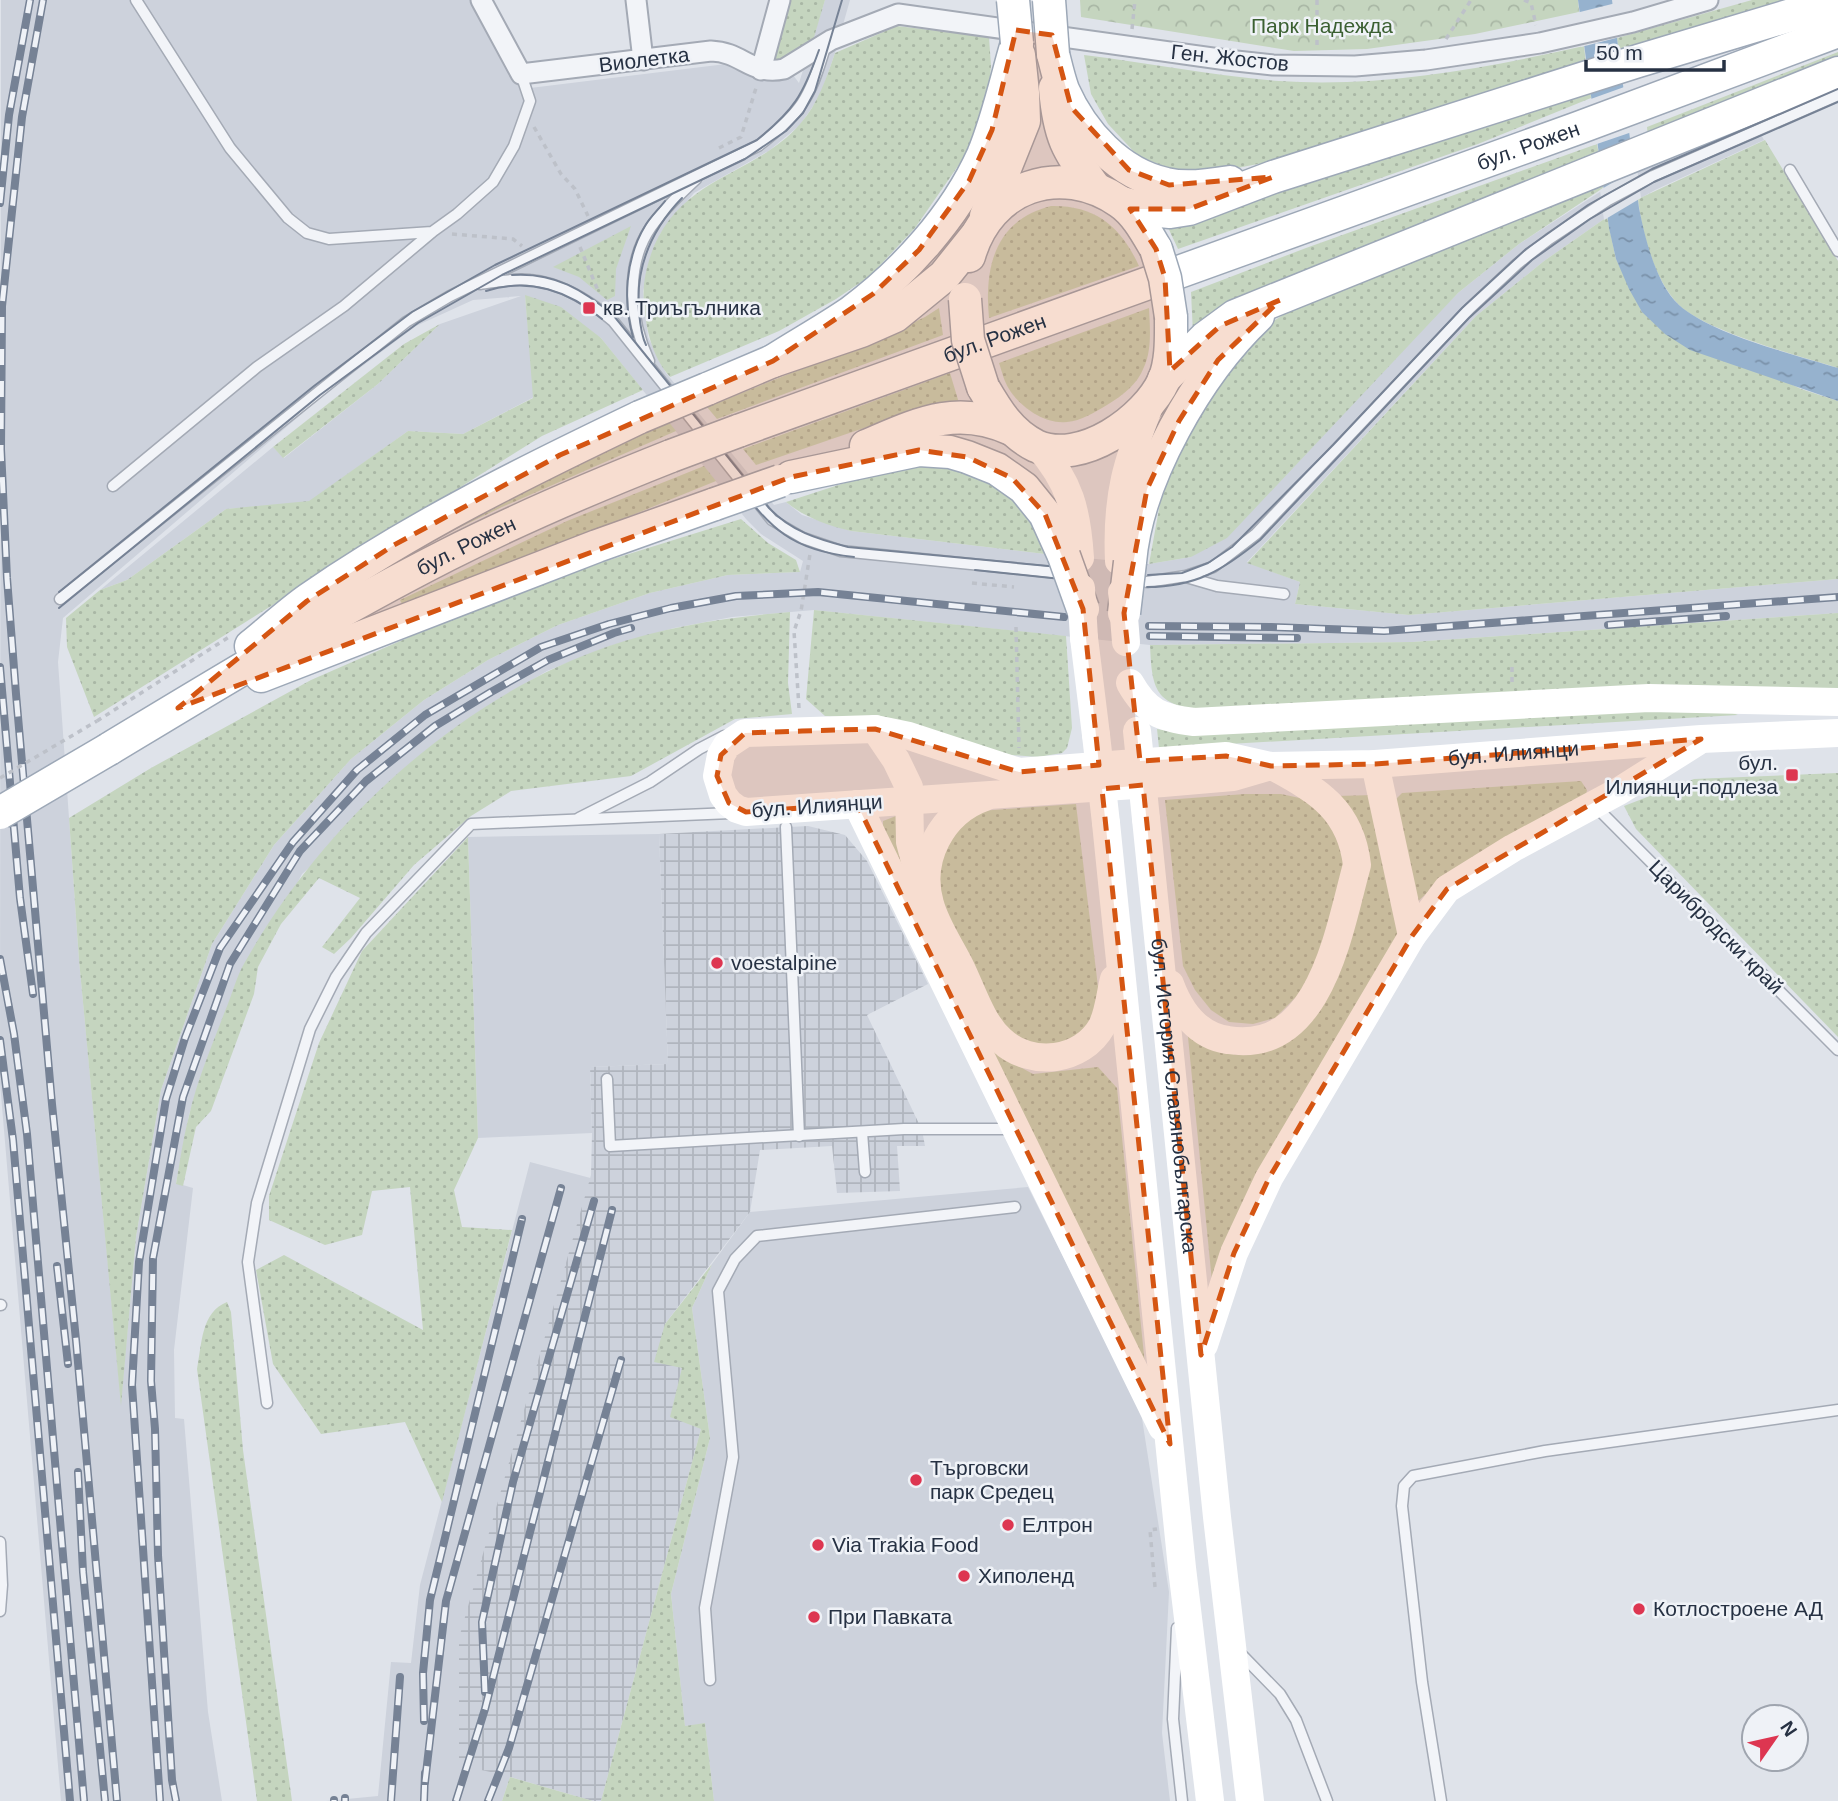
<svg xmlns="http://www.w3.org/2000/svg" width="1838" height="1801" viewBox="0 0 1838 1801" font-family="Arial,sans-serif">
  <style>
    .built { fill: #cdd2dc; fill-rule: evenodd }
    .industrial { fill: url(#industrial-grid) }
    .grass { fill: url(#grass-dots) }
    .park { fill: url(#park-crowns) }
    .water { fill: url(#water-ripples) }
    .pier { fill: #dfe3ea }
    .lines { fill: none; stroke-linecap: round; stroke-linejoin: round }
    .lane-casing { stroke: #a4aab5; stroke-width: 13 }
    .street-casing { stroke: #a4aab5; stroke-width: 23 }
    .primary-casing { stroke: #9da8b7; stroke-width: 35 }
    .path { stroke: #bdc1c9; stroke-width: 3.5; stroke-dasharray: 5 5; stroke-linecap: butt }
    .lane { stroke: #f2f4f8; stroke-width: 10 }
    .street { stroke: #f2f4f8; stroke-width: 19 }
    .secondary { stroke: #fff; stroke-width: 28 }
    .primary { stroke: #fff; stroke-width: 32 }
    .tram { stroke: #768295; stroke-width: 2 }
    .rail-casing { stroke: #768295; stroke-width: 8 }
    .rail { stroke: #eff2f7; stroke-width: 5; stroke-dasharray: 16; stroke-linecap: butt }
    .primary-bridge-casing { stroke: #9da8b7; stroke-width: 35; stroke-linecap: butt }
    .path-bridge { stroke: #bdc1c9; stroke-width: 3.5; stroke-dasharray: 5 5; stroke-linecap: butt }
    .secondary-bridge { stroke: #fff; stroke-width: 28 }
    .primary-bridge { stroke: #fff; stroke-width: 32 }
    .marked { fill: #d55512; fill-opacity: 0.2; stroke: #d55512; stroke-width: 5; stroke-dasharray: 14 9; stroke-linejoin: round }
    .poi-dot { fill: #dd3651; stroke: #eff2f7; stroke-width: 2.5 }
    .labels { text-anchor: middle; stroke-width: 5; stroke-linejoin: round; paint-order: stroke }
    .park-label { font-size: 21px; fill: #3b6032; stroke: #eff2f7 }
    .street-label { font-size: 21px; fill: #263143; stroke: #eff2f7 }
    .poi-label { font-size: 21px; fill: #263143; stroke: #eff2f7; text-anchor: start }
  </style>
  <defs>
    <pattern id="industrial-grid" width="8" height="8" patternUnits="userSpaceOnUse" patternTransform="scale(1.75)"><rect width="8" height="8" fill="#cdd2dc"/><path d="M0 4h8M4 0v8" fill="none" stroke="#b0b5be"/></pattern>
    <pattern id="grass-dots" width="8" height="8" patternUnits="userSpaceOnUse" patternTransform="scale(1.75)"><rect width="8" height="8" fill="#c5d5bf"/><path d="M2 2h.1M6 6h.1" fill="none" stroke="#a9b7a5" stroke-width="1.8" stroke-linecap="round"/></pattern>
    <pattern id="park-crowns" width="20" height="18" patternUnits="userSpaceOnUse" patternTransform="scale(1.75)"><rect width="20" height="18" fill="#c5d5bf"/><path d="M2 6a3 3 0 1 1 6 0M12 15a3 3 0 1 1 6 0" fill="none" stroke="#a9b7a5"/></pattern>
    <pattern id="water-ripples" width="26" height="14" patternUnits="userSpaceOnUse" patternTransform="scale(1.75)"><rect width="26" height="14" fill="#96b2ce"/><path d="M2 4q2-2 4 0t4 0M15 11q2-2 4 0t4 0" fill="none" stroke="#7a91a9"/></pattern>
  </defs>
  <rect width="100%" height="100%" fill="#dfe3ea"/>
  <g class="built">
    <path d="M1,0H474L522,89L726,64L756,80L770,81L793,75L799,83L825,0H850L835,53L820,96L800,125L770,150L694,193L660,234L643,291L648,337L666,373L774,505L786,502L802,515L851,531L1053,555L1149,564L1191,557L1458,293L1519,244L1634,170L1752,117L1764,140L1655,190L1607,217L1544,261L1476,316L1247,562L1300,582L1295,604L1409,615L1838,579V613L1412,642L1150,645L814,610L732,617L674,628L610,646L547,671L490,705L302,874L205,1065L189,1115L176,1183L193,1188L174,1350L175,1418L184,1419L208,1712L222,1801H61L0,1083ZM521,296L440,324L378,384L284,458L273,447L100,590L127,580L226,509L309,502L408,431L463,434L534,397L525,296L601,338L746,519L761,534L803,561L800,572L728,575L650,593L558,625L488,660L424,700L351,759L274,845L212,944L161,1090L136,1237L121,1401L79,960L69,818L58,662L63,618L325,394L416,326L473,300Z"/>
    <polygon points="659,834 668,1064 590,1067 592,1133 478,1138 468,837"/>
    <polygon points="530,1162 632,1189 510,1777 502,1801 326,1801 378,1796 391,1662 411,1663 420,1585"/>
    <polygon points="1028,1187 1141,1412 1169,1592 1162,1733 1170,1801 714,1801 705,1724 685,1726 671,1594 710,1438 692,1308 712,1264 750,1212"/>
  </g>
  <polygon class="industrial" points="808,826 845,835 867,861 928,984 867,1015 922,1130 925,1146 897,1146 900,1191 837,1193 832,1146 760,1150 750,1212 665,1324 683,1368 701,1429 601,1801 593,1801 500,1774 467,1767 459,1764 459,1638 591,1175 592,1133 590,1067 668,1064 659,834"/>
  <g class="grass">
    <polygon points="784,0 825,0 812,44 777,65 768,63"/>
    <polygon points="1752,0 1799,0 1619,55 1617,38"/>
    <path d="M897,26L989,37L991,66L989,86L974,143L915,228L870,276L836,299L779,331L670,377C652,356 646,330 644,303C642,284 647,264 654,246C685,175 756,175 800,124C818,104 826,79 835,53Z"/>
    <path d="M1584,46L1586,64L1309,154L1227,170L1171,169L1138,156L1108,124L1091,94L1084,55C1149,63 1214,76 1279,81C1381,88 1486,68 1584,46Z"/>
    <polygon points="1838,52 1838,57 1728,106 1648,138 1647,127"/>
    <polygon points="1590,89 1591,98 1478,144 1178,249 1164,219"/>
    <path d="M1765,140L1838,261V368C1800,356 1704,331 1678,304C1654,279 1642,233 1638,199Z"/>
    <polygon points="1597,144 1599,155 1193,334 1191,292 1306,248"/>
    <polygon points="1602,180 1603,188 1519,244 1458,293 1227,538 1191,557 1149,564 1163,487 1179,445 1242,341 1291,310"/>
    <path d="M1051,206C1096,205 1121,227 1139,266L989,318C984,267 995,220 1051,206Z"/>
    <polygon points="1607,217 1616,259 1642,312 1801,389 1838,401 1838,579 1409,615 1295,604 1300,582 1247,563 1476,316 1544,261"/>
    <polygon points="631,226 616,269 615,296 607,300 579,277 553,267"/>
    <polygon points="525,295 561,307 601,338 643,390 542,436 94,717 67,647 66,618 100,590 127,580 226,509 309,501 408,431 463,434 533,398"/>
    <polygon points="939,308 943,335 717,419 707,407 898,330 925,317"/>
    <path d="M1149,308C1150,327 1152,350 1144,367C1137,385 1123,395 1107,405C1095,412 1081,421 1067,422C1045,425 1020,407 1009,389C1004,381 1002,372 999,363Z"/>
    <polygon points="440,324 378,384 283,458 273,447 404,344"/>
    <polygon points="950,373 959,403 896,417 756,465 743,449"/>
    <polygon points="668,421 676,431 502,507 392,560 495,501"/>
    <path d="M960,463L1024,501L1053,555L851,531C826,525 806,518 786,502L903,464Z"/>
    <polygon points="704,466 716,481 404,608 400,600 567,521"/>
    <polygon points="741,519 768,543 796,560 800,572 728,575 650,593 558,625 488,660 424,700 351,759 274,845 212,944 161,1090 136,1237 121,1406 79,960 69,818 151,768 311,680 414,635 584,568"/>
    <polygon points="814,610 1066,636 1072,728 1067,748 1062,753 1038,757 1000,754 893,719 825,716 806,699"/>
    <path d="M790,612L788,683L792,714L735,719L631,776L511,791L471,816L414,865L351,938L334,954L322,947L360,898L319,878L281,924L258,967L254,994L211,1111L196,1127L183,1186L176,1184C180,1161 183,1139 189,1116C197,1080 212,1046 225,1011C232,995 236,977 245,962C322,825 458,698 609,646C667,626 729,617 790,612Z"/>
    <path d="M1838,613V691L1200,710C1153,705 1152,685 1150,645L1412,642Z"/>
    <polygon points="1672,709 1721,709 1738,715 1159,748 1157,729 1179,733"/>
    <polygon points="1838,773 1838,1037 1636,829 1624,806 1694,779"/>
    <polygon points="1581,781 1587,790 1585,800 1450,872 1416,903 1396,799 1402,793"/>
    <polygon points="1245,794 1281,794 1309,800 1327,814 1345,858 1315,978 1275,1018 1253,1024 1229,1022 1211,1010 1195,990 1183,966 1165,800"/>
    <polygon points="1374,795 1400,942 1213,1292 1187,1027 1268,1049 1304,1029 1331,987 1366,871 1336,796"/>
    <polygon points="1076,804 1099,995 1094,1016 1084,1033 1065,1043 1030,1045 1008,1032 988,1009 940,910 936,855 951,830 979,811"/>
    <polygon points="896,816 1013,1063 1033,1074 1098,1067 1117,1088 1146,1375 883,838 883,821"/>
    <polygon points="468,837 478,1138 454,1190 462,1227 512,1230 442,1502 405,1422 321,1434 273,1364 256,1270 284,1255 423,1330 410,1187 372,1191 362,1235 325,1245 269,1220 269,1196 319,1043 362,951"/>
    <polygon points="712,1264 692,1308 710,1438 671,1594 685,1726 705,1723 714,1801 601,1801 701,1429 670,1417 682,1368 654,1362 665,1324"/>
    <path d="M227,1302L231,1312L243,1450L292,1801H257L197,1369C202,1344 201,1312 227,1302Z"/>
    <polygon points="510,1777 593,1801 502,1801"/>
  </g>
  <polygon class="park" points="1080,0 1578,0 1579,12 1475,34 1367,49 1294,51 1081,17"/>
  <path class="water" d="M1578,0H1612L1639,208C1645,238 1656,284 1679,305C1711,334 1795,355 1838,368V401L1690,350L1665,334L1642,312L1629,289L1616,259L1609,228Z"/>
  <g class="pier">
    <polygon points="1616,3 1620,37 1581,47 1576,13"/>
    <polygon points="1627,86 1632,132 1594,145 1588,100"/>
    <polygon points="1637,168 1641,198 1604,220 1600,190"/>
  </g>
  <g class="lines">
    <g class="lane-casing">
      <g id="lane">
        <polyline points="136,0 230,148 288,218 307,233 329,239 432,232 457,214 493,182 514,146 530,101 521,74"/>
        <polyline points="1790,170 1838,251"/>
        <path d="M480,284C496,282 514,278 530,280C561,283 590,301 613,321L772,520L803,538L841,551L1060,573"/>
        <path d="M649,361C630,320 624,266 651,227C664,209 680,194 696,179"/>
        <polyline points="113,486 257,367 344,306 431,233"/>
        <polyline points="1186,577 1217,586 1284,594"/>
        <polyline points="1147,582 1186,576 1213,567 1256,534 1470,308 1517,264 1549,239 1608,200 1653,176 1838,95"/>
        <path d="M60,599L406,322L450,296L758,146C801,113 810,99 825,47"/>
        <polyline points="1597,808 1838,1050"/>
        <polyline points="579,818 650,782 699,749 724,736"/>
        <polyline points="786,827 799,1136"/>
        <polyline points="607,1079 610,1146 904,1129 1011,1129"/>
        <polyline points="862,1132 865,1172"/>
        <polyline points="0,1305 1,1305"/>
        <polyline points="267,1403 248,1262 257,1203 310,1029 336,977 366,933 471,824 731,813"/>
        <polyline points="0,1542 2,1585 0,1611"/>
        <polyline points="1177,1628 1173,1719 1182,1801"/>
        <polyline points="1240,1653 1280,1694 1296,1720 1327,1801"/>
        <polyline points="710,1680 705,1608 733,1457 718,1291 735,1259 757,1236 1015,1207"/>
        <polyline points="1441,1801 1422,1682 1402,1506 1404,1486 1413,1476 1545,1451 1838,1410"/>
      </g>
    </g>
    <g class="street-casing">
      <g id="street">
        <path d="M481,0L521,74L711,51C743,52 751,76 784,69L831,40L898,14L1227,60L1273,65L1355,66L1426,60L1540,43L1633,22L1708,0"/>
        <polyline points="636,0 643,60"/>
        <polyline points="761,70 780,0"/>
      </g>
    </g>
    <g class="primary-casing">
      <g id="primary">
        <path d="M1053,54C1056,66 1059,79 1063,90C1082,133 1119,174 1166,184C1187,189 1210,185 1230,182"/>
        <path d="M1055,88C1059,136 1067,150 1095,188"/>
        <polyline points="1122,203 1150,210 1170,212 1189,209 1273,177 1638,61 1838,1"/>
        <polyline points="986,216 1024,121 1023,93 1019,55"/>
        <path d="M969,256C989,186 1060,161 1120,202C1136,213 1146,232 1156,249"/>
        <path d="M773,361C798,345 825,330 850,313C904,273 955,217 983,155C998,119 1006,80 1017,43"/>
        <polyline points="1164,379 1205,338 1235,316 1838,73"/>
        <path d="M983,387C997,411 1010,433 1036,446C1081,466 1146,420 1164,380C1172,361 1171,337 1171,317"/>
        <polyline points="707,389 773,361 861,331 895,316 944,276 976,236"/>
        <path id="s3" d="M738,431L1578,128L1838,31"/>
        <path d="M866,446C918,424 956,404 1011,429"/>
        <polyline points="791,477 919,450 950,452 967,457 997,469 1024,488 1045,514 1064,556"/>
        <path d="M1130,562C1137,479 1198,373 1258,316"/>
        <path d="M251,646C270,631 289,613 309,599C413,527 527,471 640,417"/>
        <polyline points="261,676 597,546 715,504"/>
        <path id="s4" d="M109,749C220,682 331,614 447,555C520,518 595,486 671,456"/>
      </g>
    </g>
    <g class="path">
      <polyline points="1317,0 1317,47"/>
      <polyline points="1524,0 1531,3 1536,25"/>
      <polyline points="1132,29 1135,0"/>
      <polyline points="1446,39 1471,0"/>
      <polyline points="534,127 561,174 575,189 588,216"/>
      <polyline points="719,148 741,137 756,88"/>
      <polyline points="452,234 513,239 522,246"/>
      <polyline points="580,247 599,293"/>
      <polyline points="972,583 1014,587"/>
      <polyline points="1016,627 1019,748"/>
      <polyline points="1512,667 1512,682"/>
      <polyline points="799,708 794,631 801,611 810,554"/>
      <polyline points="97,721 229,637"/>
      <polyline points="1155,1587 1150,1530 1157,1529"/>
    </g>
    <use href="#lane" class="lane"/>
    <use href="#street" class="street"/>
    <g class="secondary">
      <path d="M1038,446C1070,482 1077,511 1080,558"/>
      <path d="M1119,561C1116,495 1127,462 1151,401"/>
      <polyline points="1084,638 1096,735"/>
      <path d="M1130,683C1147,713 1161,718 1194,722L1649,698L1838,702"/>
      <polyline points="875,729 896,760 909,787 910,842 921,884"/>
      <polyline points="1375,764 1412,936"/>
      <path id="s1" d="M1271,766L1233,777L1163,783L746,812L737,809L729,803L723,795L717,776L721,755L727,745L745,733L875,729L909,736L1019,772L1226,756L1271,766L1375,764L1701,739L1838,733"/>
      <path d="M985,797C942,812 917,859 930,904C936,926 950,946 960,966C972,990 981,1022 1001,1040C1031,1068 1082,1062 1102,1026C1109,1012 1110,995 1114,979"/>
      <polyline points="857,804 1162,1427"/>
      <path id="s2" d="M1146,819L1217,1517L1250,1801"/>
      <polyline points="1106,823 1182,1568 1210,1801"/>
      <path d="M1170,984C1180,1011 1198,1036 1228,1040C1321,1055 1339,929 1357,865C1351,811 1318,790 1274,767"/>
      <polyline points="1204,1345 1234,1253 1269,1178 1412,936 1447,889 1513,848 1619,791 1697,742"/>
    </g>
    <use href="#primary" class="primary"/>
    <g class="tram">
      <path d="M512,275C554,272 584,290 614,316L769,508C791,531 817,539 848,547L1059,567"/>
      <path d="M486,291C529,277 569,291 602,319"/>
      <path d="M633,337C623,302 625,259 645,226C650,217 659,209 665,201"/>
      <path d="M646,345C641,335 640,323 639,312C635,267 651,230 682,198"/>
      <path d="M735,482C772,529 790,550 854,557"/>
      <polyline points="975,570 1061,579"/>
      <polyline points="1148,575 1182,573 1208,563 1232,547 1333,445 1462,308 1526,249 1588,205 1652,169 1838,89"/>
      <path d="M1147,587C1196,587 1223,570 1260,540L1469,318L1532,260L1590,219L1654,182L1838,102"/>
      <path d="M59,592L314,386L412,312L495,265L757,140C794,110 803,95 819,50"/>
      <polyline points="59,608 320,395 418,323 502,275 745,159 786,131 803,113 815,91 842,0"/>
    </g>
    <g class="rail-casing">
      <g id="rail">
        <polyline points="43,0 22,117 2,306 1,449 7,578 16,694 52,1104 76,1340 117,1801"/>
        <polyline points="0,203 9,115 30,0"/>
        <polyline points="1608,625 1726,616"/>
        <polyline points="1149,626 1271,627 1384,631 1838,597"/>
        <polyline points="1150,636 1297,638"/>
        <polyline points="0,667 20,898 33,994"/>
        <polyline points="0,959 14,1034 27,1134 84,1801"/>
        <polyline points="0,1040 13,1140 70,1801"/>
        <polyline points="57,1266 68,1364"/>
        <polyline points="78,1472 83,1572 105,1801"/>
        <polyline points="485,1692 482,1622 513,1482 594,1201"/>
        <polyline points="424,1721 423,1673 430,1600 522,1219"/>
        <polyline points="425,1782 446,1601 561,1188"/>
        <polyline points="345,1798 345,1801"/>
        <polyline points="334,1800 334,1801"/>
        <polyline points="160,1801 132,1385 139,1262 166,1099 185,1038 220,948 293,842 357,770 425,715 541,647 609,624 671,608 736,596 818,592 1064,617"/>
        <polyline points="176,1801 172,1780 158,1555 155,1429 151,1381 153,1258 183,1097 230,964 300,851 366,781 435,726 491,692 548,660 614,633 631,628"/>
        <polyline points="391,1801 400,1677"/>
        <polyline points="424,1801 425,1773"/>
        <polyline points="456,1801 485,1709 612,1210"/>
        <polyline points="488,1801 509,1748 621,1360"/>
      </g>
    </g>
    <use href="#rail" class="rail"/>
    <g class="primary-bridge-casing">
      <g id="primary-bridge">
        <polyline points="1013,0 1017,43"/>
        <polyline points="1049,0 1053,54"/>
        <polyline points="1156,249 1165,278 1171,317"/>
        <polyline points="965,299 968,340 983,387"/>
        <polyline points="640,417 707,389"/>
        <polyline points="671,456 738,431"/>
        <polyline points="715,504 780,481"/>
        <polyline points="1064,556 1083,609"/>
        <polyline points="1124,613 1130,562"/>
        <polyline points="0,813 109,749"/>
      </g>
    </g>
    <polyline class="path-bridge" points="0,778 97,721"/>
    <g class="secondary-bridge">
      <polyline points="1081,588 1084,638"/>
      <polyline points="1122,592 1126,642"/>
      <polyline points="1137,731 1146,819"/>
      <polyline points="1096,735 1106,823"/>
    </g>
    <use href="#primary-bridge" class="primary-bridge"/>
  </g>
  <path class="marked" d="M1016,30L1052,35L1071,107L1129,170L1169,185L1273,177L1189,209H1130L1156,249L1165,278L1170,371L1220,326L1280,300L1218,360L1179,421L1147,489L1124,613L1140,761L1226,756L1271,766L1375,764L1701,739L1447,889L1412,936L1269,1178L1234,1253L1201,1355L1143,785L1102,789L1170,1444L857,804L746,812L729,803L717,776L721,755L745,733L802,731L875,729L1019,772L1099,765L1083,609L1045,514L1012,478L967,457L919,450L791,477L178,708L307,601L394,545L560,455L773,361L873,294L919,250L969,181L992,130Z"/>
  <g class="poi-dot">
    <rect x="582" y="301" width="14" height="14" rx="3.5"/>
    <rect x="1785" y="768" width="14" height="14" rx="3.5"/>
    <circle cx="717" cy="963" r="7"/>
    <circle cx="916" cy="1480" r="7"/>
    <circle cx="1008" cy="1525" r="7"/>
    <circle cx="818" cy="1545" r="7"/>
    <circle cx="964" cy="1576" r="7"/>
    <circle cx="1639" cy="1609" r="7"/>
    <circle cx="814" cy="1617" r="7"/>
  </g>
  <g class="labels">
    <g class="park-label">
      <text x="1322" y="33">Парк Надежда</text>
    </g>
    <g class="street-label">
      <text transform="translate(1230 58) rotate(6)" y="7">Ген. Жостов</text>
      <text transform="translate(644 60) rotate(-7)" y="7">Виолетка</text>
      <text dy="7" stroke="none"><textPath href="#s3" startOffset="840">бул. Рожен</textPath></text>
      <text dy="7" stroke="none"><textPath href="#s3" startOffset="273">бул. Рожен</textPath></text>
      <text dy="7" stroke="none"><textPath href="#s4" startOffset="411">бул. Рожен</textPath></text>
      <text dy="7" stroke="none"><textPath href="#s1" startOffset="1409">бул. Илиянци</textPath></text>
      <text transform="translate(817 806) rotate(-4)" y="7">бул. Илиянци</text>
      <text transform="translate(1716 927) rotate(45)" y="7">Царибродски край</text>
      <text dy="7" stroke="none"><textPath href="#s2" startOffset="278">бул. История Славянобългарска</textPath></text>
    </g>
    <g class="poi-label">
      <text x="603" y="315">кв. Триъгълника</text>
      <text x="1778" y="770" text-anchor="end">бул.<tspan x="1778" dy="24">Илиянци-подлеза</tspan></text>
      <text x="731" y="970">voestalpine</text>
      <text x="930" y="1475">Търговски<tspan x="930" dy="24">парк Средец</tspan></text>
      <text x="1022" y="1532">Елтрон</text>
      <text x="832" y="1552">Via Trakia Food</text>
      <text x="978" y="1583">Хиполенд</text>
      <text x="1653" y="1616">Котлостроене АД</text>
      <text x="828" y="1624">При Павката</text>
    </g>
  </g>
  <g transform="translate(1775 1738) rotate(56)"><circle r="33" fill="#eff2f7" stroke="#9fa5af" stroke-width="2"/>
  <path d="M0-5L12 26L0 18L-12 26Z" fill="#dd3651"/>
  <text y="-10" font-size="19" font-weight="bold" text-anchor="middle" fill="#263143">N</text>
  </g>
  <path d="M1586 60v10h138v-10" fill="none" stroke="#263143" stroke-width="3.5"/>
  <text x="1596" y="60" font-size="21" fill="#263143" stroke="#eff2f7" stroke-width="5" paint-order="stroke">50 m</text>
</svg>
